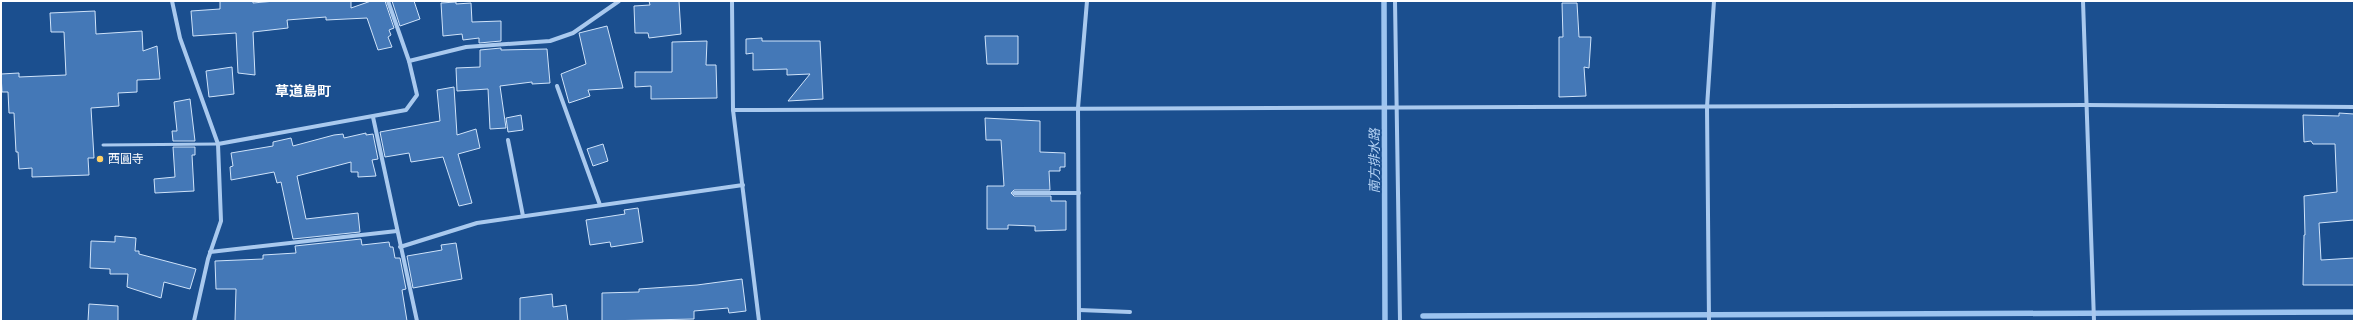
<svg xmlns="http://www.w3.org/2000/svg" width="2355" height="322" viewBox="0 0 2355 322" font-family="'Noto Sans','Noto Sans JP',sans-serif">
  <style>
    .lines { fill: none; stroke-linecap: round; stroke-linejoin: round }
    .stream { stroke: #9cc4f0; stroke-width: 5.5 }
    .building { fill: #4478b7; stroke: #cfe3fa }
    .service { stroke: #a9c9ee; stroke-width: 3 }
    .minor { stroke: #a9c9ee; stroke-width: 4 }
    .poi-dot { fill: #ffd166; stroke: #1b4f8f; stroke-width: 1.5 }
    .labels { text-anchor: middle; stroke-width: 3; stroke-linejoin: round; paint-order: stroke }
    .poi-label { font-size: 12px; fill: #fff; stroke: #1b4f8f; text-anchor: start }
    .water-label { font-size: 13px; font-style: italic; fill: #b5d3f5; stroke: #1b4f8f }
    .quarter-label { font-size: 14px; font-weight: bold; fill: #fff; stroke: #1b4f8f }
  </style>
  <rect width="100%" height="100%" fill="#1b4f8f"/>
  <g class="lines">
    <g class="stream">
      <polyline points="1384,1 1385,321"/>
      <polyline points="1423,316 2354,312"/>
    </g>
  </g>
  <g class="building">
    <polygon points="220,1 253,1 253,3 275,1 351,1 351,8 371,1 385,1 394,28 389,30 391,35 388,37 392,47 378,50 367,18 326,20 326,17 287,20 288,28 253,32 255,75 238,73 236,33 193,36 191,11 220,9"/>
    <polygon points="392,1 414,1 420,19 400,26"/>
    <polygon points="649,1 679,1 681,34 649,38 648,33 635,33 634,6 650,5"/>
    <polygon points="456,2 456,4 471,3 472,22 501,21 501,41 479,43 479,38 463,40 462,34 443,36 441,3"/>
    <polygon points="1562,3 1577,3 1579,37 1591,37 1589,68 1584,67 1586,96 1559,97 1559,37 1563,37"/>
    <polygon points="95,11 96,34 142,31 143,51 157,46 160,79 137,80 137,92 118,93 119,106 91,108 94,158 88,158 89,175 32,177 32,168 19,169 18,152 16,152 14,113 9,113 8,92 2,92 1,74 19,73 19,77 66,75 64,32 51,32 50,13"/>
    <polygon points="607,26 623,88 588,90 590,96 569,103 561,74 586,64 579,33"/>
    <polygon points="985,36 1018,36 1018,64 987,64"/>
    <polygon points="762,38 762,41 820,41 823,99 788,101 810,74 787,75 787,69 753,70 753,53 746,54 746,39"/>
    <polygon points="707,41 706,65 716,65 717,98 651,99 651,86 635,87 635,72 672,72 672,42"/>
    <polygon points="501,48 501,50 547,49 550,83 532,84 532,82 500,86 506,128 490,129 488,89 457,91 456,68 480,67 480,50"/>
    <polygon points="232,67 234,94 209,97 206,71"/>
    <polygon points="454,87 457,135 476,129 480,148 458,154 472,203 459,206 443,157 411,162 409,153 385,157 380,132 440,121 437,90"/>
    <polygon points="190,99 195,141 173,141 172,131 177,131 174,102"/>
    <polygon points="2339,113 2354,114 2354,220 2319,223 2321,260 2354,258 2354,285 2303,285 2304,235 2305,235 2304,196 2337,192 2335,144 2313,144 2311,141 2304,142 2303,115 2339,116"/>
    <polygon points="521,115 523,130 508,132 506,118"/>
    <polygon points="985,118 1040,121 1040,152 1065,153 1065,167 1060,167 1060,171 1049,171 1050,190 1014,190 1011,193 1014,196 1051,196 1051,201 1066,201 1066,230 1035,231 1035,226 1008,225 1008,229 987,229 987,186 1004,186 1001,140 986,140"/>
    <polygon points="366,133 366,135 373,134 378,159 372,160 376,176 358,177 358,172 351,172 351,162 297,176 306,219 358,213 360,232 293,239 281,182 277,183 274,172 231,180 230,167 233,166 231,153 273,146 273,142 291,138 293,146 334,135 343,134 344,138"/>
    <polygon points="603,144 608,161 593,166 587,149"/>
    <polygon points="173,147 195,147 195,155 192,155 194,191 155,193 154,179 175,177"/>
    <polygon points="638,208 643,242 611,247 610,242 590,245 586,220 625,214 624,210"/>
    <polygon points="115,236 136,238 135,251 139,251 139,254 196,269 190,289 164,282 161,298 127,287 128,274 110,274 110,269 90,268 91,241 115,242"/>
    <polygon points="361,239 362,245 389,242 390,247 393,247 395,258 400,258 406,289 402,290 407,321 235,321 236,289 216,289 215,261 263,259 263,255 296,253 295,246"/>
    <polygon points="456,243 462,279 413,288 407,256 442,250 441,245"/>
    <polygon points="742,279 746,311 729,313 728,308 694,311 694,319 602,321 602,293 639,292 639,289 697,285"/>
    <polygon points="552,294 553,307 566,305 568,321 520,321 520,298"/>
    <polygon points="89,304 118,306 118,321 88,321"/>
  </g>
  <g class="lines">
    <polyline class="service" points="103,145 218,144"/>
    <g class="minor">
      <polyline points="172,1 180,38 218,144 221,221 208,259 194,321"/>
      <polyline points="732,1 733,110 759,321"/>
      <polyline points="1395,1 1400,321"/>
      <polyline points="2083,1 2094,321"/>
      <polyline points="409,61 466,47 550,41 573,33 619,1"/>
      <polyline points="557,86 600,205"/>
      <polyline points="733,110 2086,105 2354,107"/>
      <polyline points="373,117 417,321"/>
      <polyline points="508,140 523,216"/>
      <polyline points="218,144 406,110 417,95 409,61 388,1"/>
      <polyline points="1014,193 1079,193"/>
      <polyline points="400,247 477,223 743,185"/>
      <polyline points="210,252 397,231"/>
      <polyline points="1079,310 1130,312"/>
      <polyline points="1079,321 1078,108 1087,1"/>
      <polyline points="1709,321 1707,107 1714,1"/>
    </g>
  </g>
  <circle class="poi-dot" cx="100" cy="159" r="4"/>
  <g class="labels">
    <g class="poi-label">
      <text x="108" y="163">西圓寺</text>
    </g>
    <g class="water-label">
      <text transform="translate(1374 161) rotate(-90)" y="5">南方排水路</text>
    </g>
    <g class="quarter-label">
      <text x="303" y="96">草道島町</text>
    </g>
  </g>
  <rect width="2355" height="322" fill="none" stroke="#ffffff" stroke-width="4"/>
</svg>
